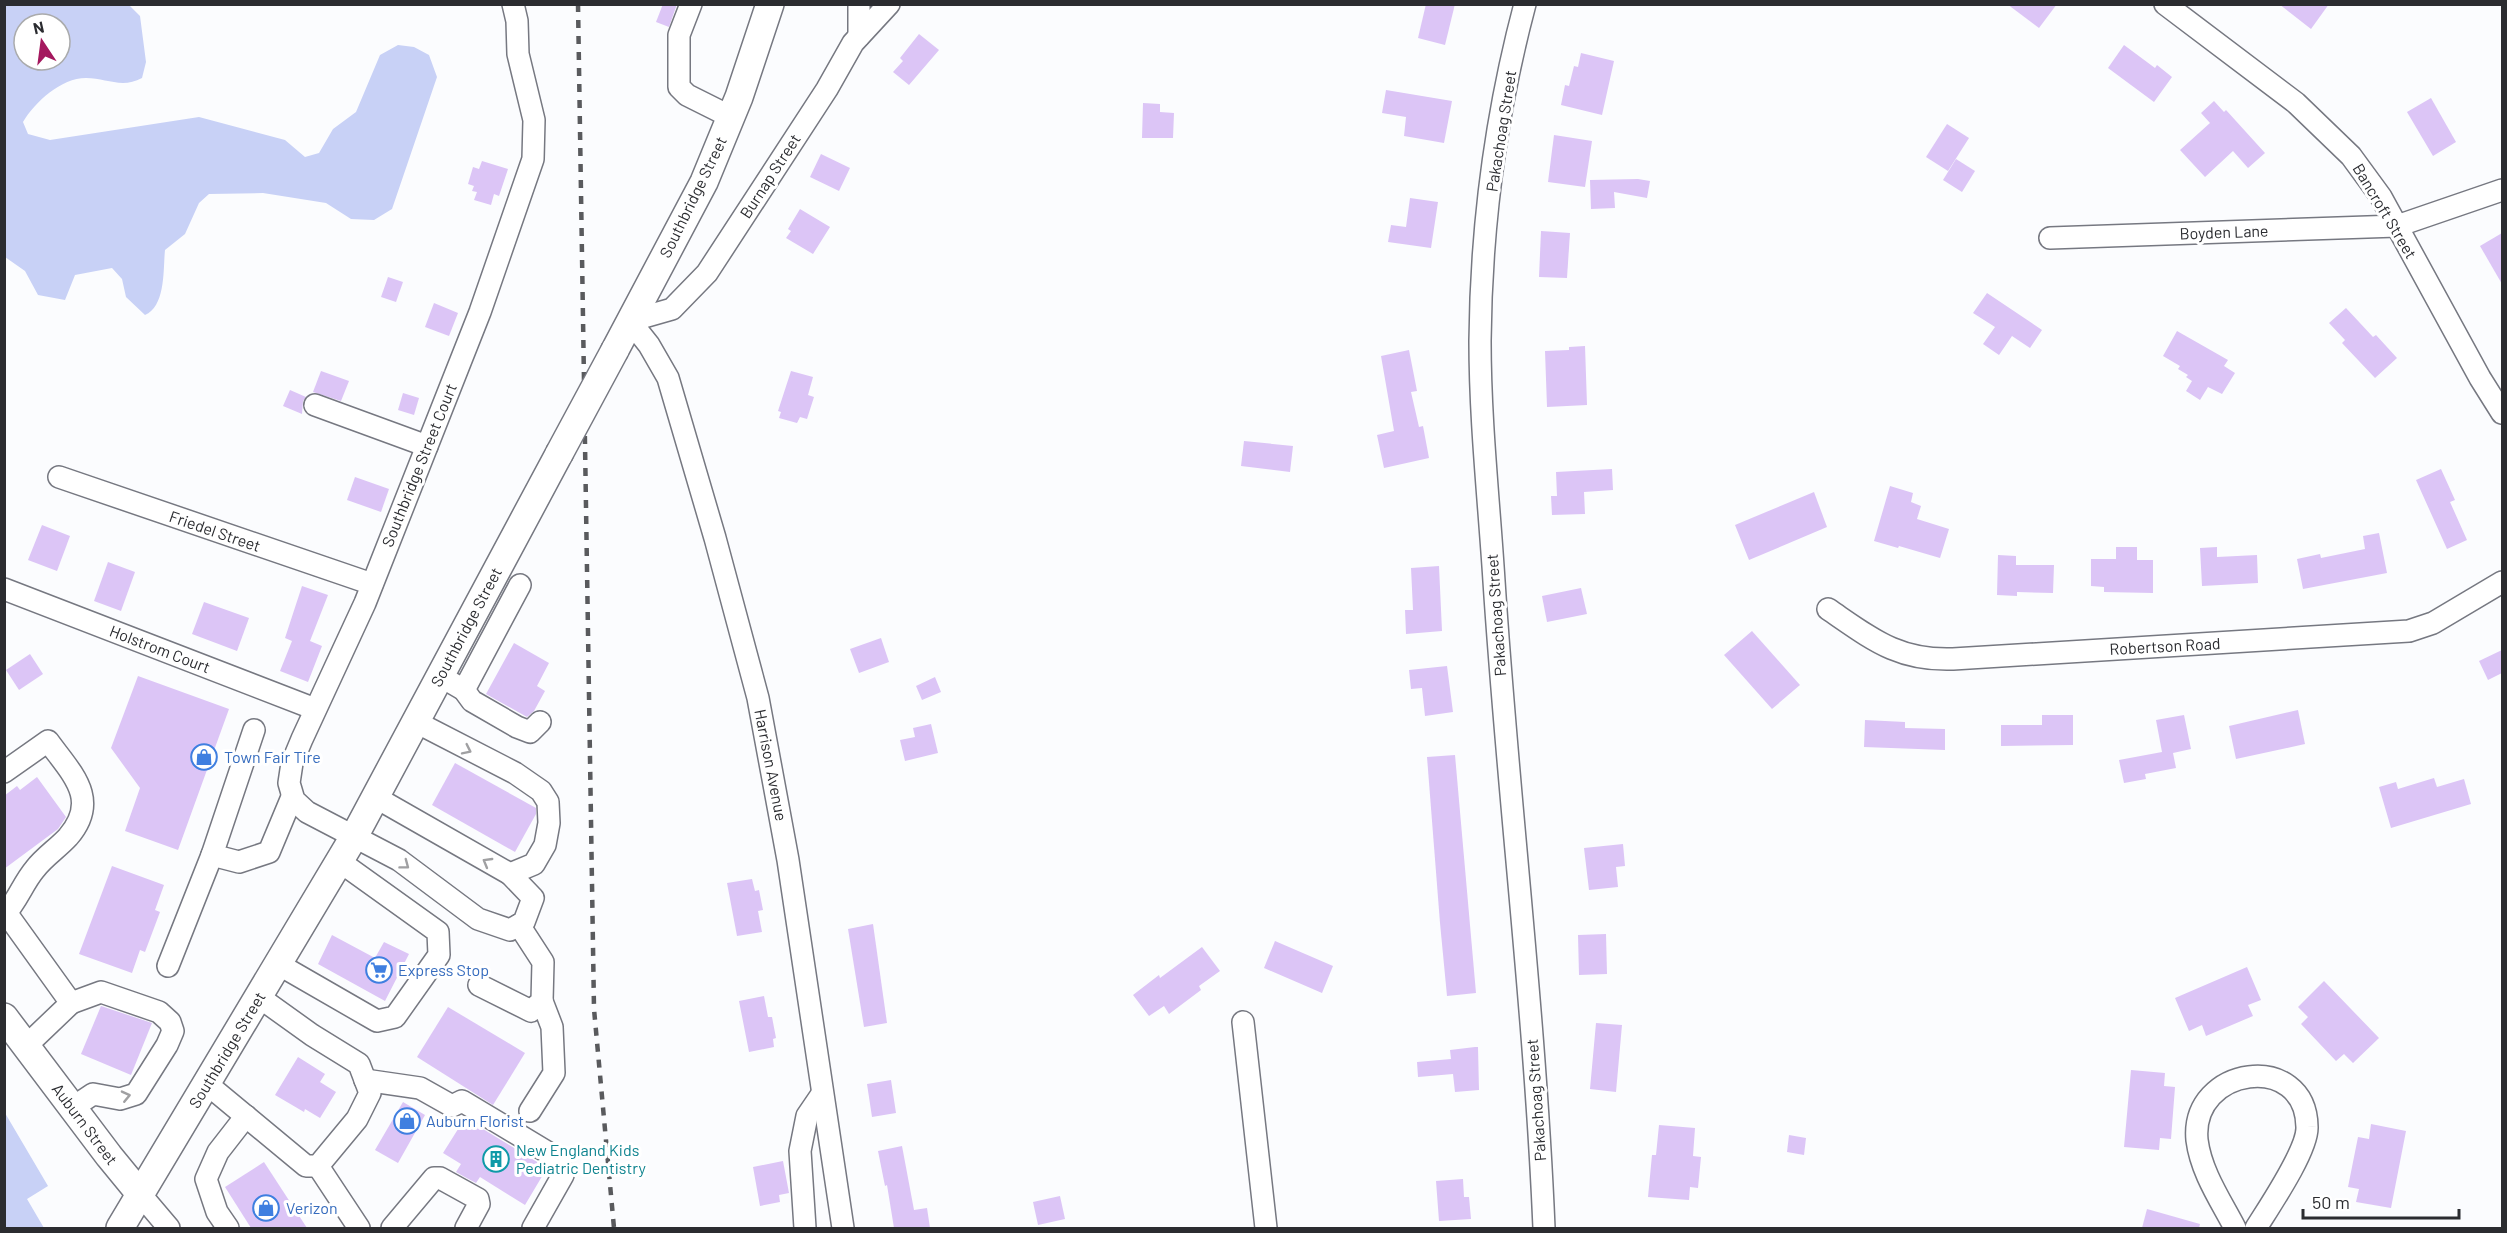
<svg xmlns="http://www.w3.org/2000/svg" width="2507" height="1233" viewBox="0 0 2507 1233" font-family="Barlow,sans-serif">
  <style>
    .green { fill: #c8d1f6; fill-rule: evenodd }
    .building { fill: #dcc5f6 }
    .lines { fill: none; stroke-linecap: round; stroke-linejoin: round }
    .minor-casing { stroke: #767881; stroke-width: 24 }
    .major-casing { stroke: #767881; stroke-width: 30 }
    .minor { stroke: #fff; stroke-width: 21 }
    .major { stroke: #fff; stroke-width: 27 }
    .rail { stroke: #595a5d; stroke-width: 4.5; stroke-dasharray: 8 8; stroke-linecap: butt }
    .major-bridge-casing { stroke: #767881; stroke-width: 30; stroke-linecap: butt }
    .major-bridge { stroke: #fff; stroke-width: 27 }
    .oneway { stroke: #a0a0a2 }
    .labels { text-anchor: middle; stroke-width: 6; stroke-linejoin: round; paint-order: stroke }
    .street-label { font-size: 16px; fill: #2b2c30; stroke: #fff }
    .shop-label { font-size: 16px; fill: #366cbe; stroke: #fff; text-anchor: start }
    .culture-label { font-size: 16px; fill: #0d838f; stroke: #fff; text-anchor: start }
  </style>
  <rect width="100%" height="100%" fill="#fbfcfe"/>
  <g class="green">
    <path d="M5,4L129,5L140,16L146,62L142,78C122,89 106,78 86,78C61,78 35,102 23,122L28,134L50,140L199,117L285,140L305,157L319,153L333,129L356,112L380,55L398,45L414,47L429,55L437,77L392,209L374,220L351,219L326,203L263,193L209,194L199,203L185,234L165,250C163,269 166,306 145,315L126,297L122,279L112,268L75,275L65,300L38,295L25,271L5,257ZM24,24H60V60H24Z"/>
    <polygon points="5,1113 48,1186 27,1199 44,1228 5,1228"/>
  </g>
  <g class="building">
    <polygon points="663,4 677,4 669,27 656,22"/>
    <polygon points="1426,4 1455,4 1445,45 1418,38"/>
    <polygon points="2007,4 2057,4 2039,28"/>
    <polygon points="2279,4 2329,4 2311,29"/>
    <polygon points="919,34 939,50 909,85 893,72 903,61 900,58"/>
    <polygon points="2124,45 2155,68 2157,65 2172,77 2154,102 2108,68"/>
    <polygon points="1581,53 1614,61 1602,115 1561,105 1565,85 1569,86 1574,66 1578,67"/>
    <polygon points="1386,90 1452,101 1444,143 1404,136 1406,117 1382,113"/>
    <polygon points="2431,98 2456,142 2433,156 2407,112"/>
    <polygon points="2214,101 2224,112 2226,110 2265,153 2248,168 2233,151 2205,177 2180,150 2210,123 2201,113"/>
    <polygon points="1143,103 1160,104 1160,112 1174,113 1173,138 1142,138"/>
    <polygon points="1947,124 1969,138 1948,171 1926,157"/>
    <polygon points="1554,135 1592,141 1585,187 1548,182"/>
    <polygon points="821,154 850,168 839,191 810,177"/>
    <polygon points="1956,159 1975,171 1962,192 1943,180"/>
    <polygon points="482,161 508,169 499,196 494,194 491,205 474,200 477,192 472,191 474,186 468,184 473,167 479,169"/>
    <polygon points="1638,179 1650,181 1647,198 1614,192 1615,208 1591,209 1590,180"/>
    <polygon points="1410,198 1438,202 1431,248 1388,242 1391,225 1406,227"/>
    <polygon points="800,209 830,227 813,254 786,238 791,231 788,229"/>
    <polygon points="1541,231 1570,233 1567,278 1539,277"/>
    <polygon points="2502,233 2502,284 2480,246"/>
    <polygon points="388,277 403,282 396,302 381,297"/>
    <polygon points="1987,293 2042,330 2030,348 2012,336 1999,355 1983,344 1995,327 1973,313"/>
    <polygon points="434,303 458,313 449,336 425,327"/>
    <polygon points="2346,308 2373,337 2376,335 2397,358 2375,378 2342,343 2345,340 2329,323"/>
    <polygon points="2177,331 2228,360 2224,366 2235,373 2222,394 2208,387 2200,400 2186,391 2192,381 2186,377 2188,375 2178,369 2180,366 2163,356"/>
    <polygon points="1585,346 1587,405 1547,407 1545,351 1569,350 1569,347"/>
    <polygon points="1409,350 1417,391 1411,392 1419,427 1423,426 1429,458 1384,468 1377,435 1394,431 1381,356"/>
    <polygon points="321,371 349,381 341,401 313,392"/>
    <polygon points="791,371 813,377 808,395 814,397 807,419 800,417 797,423 779,418 781,412 778,411"/>
    <polygon points="290,390 306,397 303,401 302,414 283,406"/>
    <polygon points="403,393 419,398 414,415 398,410"/>
    <polygon points="1244,441 1293,446 1290,472 1241,466"/>
    <polygon points="1612,469 1613,490 1584,492 1585,514 1552,515 1551,496 1557,496 1556,472"/>
    <polygon points="2441,469 2455,500 2450,502 2467,540 2447,549 2416,480"/>
    <polygon points="355,477 389,489 381,512 347,500"/>
    <polygon points="1890,486 1913,493 1911,502 1921,506 1917,519 1949,529 1940,558 1899,546 1898,548 1874,541"/>
    <polygon points="1814,492 1827,527 1749,560 1735,525"/>
    <polygon points="42,525 70,536 57,571 28,560"/>
    <polygon points="2379,533 2387,573 2303,589 2297,559 2320,554 2321,558 2365,549 2363,536"/>
    <polygon points="2116,547 2137,547 2137,560 2153,560 2153,593 2104,592 2104,587 2091,586 2091,559 2116,559"/>
    <polygon points="2217,547 2217,557 2257,555 2258,583 2202,586 2200,548"/>
    <polygon points="1998,555 2016,556 2016,565 2054,565 2053,593 2017,592 2017,596 1997,595"/>
    <polygon points="108,562 135,572 121,611 94,601"/>
    <polygon points="1439,566 1442,631 1406,634 1405,610 1413,610 1411,568"/>
    <polygon points="302,586 328,595 310,641 322,646 308,682 280,671 292,641 285,638"/>
    <polygon points="1581,588 1587,614 1547,622 1542,596"/>
    <polygon points="204,602 249,618 237,651 192,634"/>
    <polygon points="1752,631 1800,685 1772,709 1724,655"/>
    <polygon points="881,638 889,662 859,673 850,649"/>
    <polygon points="514,643 549,663 537,686 545,691 534,711 527,717 486,694"/>
    <polygon points="2502,650 2502,673 2488,680 2479,661"/>
    <polygon points="30,654 43,674 19,690 6,670"/>
    <polygon points="1447,666 1453,712 1425,716 1422,688 1411,689 1409,670"/>
    <polygon points="138,676 229,709 178,850 125,831 140,788 111,748"/>
    <polygon points="935,677 941,692 922,700 916,686"/>
    <polygon points="2298,710 2305,744 2236,759 2229,726"/>
    <polygon points="2042,715 2073,715 2073,745 2001,746 2001,725 2042,725"/>
    <polygon points="2184,715 2191,749 2173,753 2176,768 2145,774 2146,779 2124,783 2119,760 2162,752 2156,720"/>
    <polygon points="1865,720 1905,722 1905,728 1945,729 1945,750 1864,747"/>
    <polygon points="931,724 938,753 905,761 900,740 915,737 913,728"/>
    <polygon points="1455,755 1476,993 1447,996 1440,923 1427,757"/>
    <polygon points="455,763 536,808 536,814 515,852 432,805"/>
    <polygon points="37,777 66,817 58,829 4,869 4,796 17,786 20,790"/>
    <polygon points="2434,778 2437,787 2464,779 2471,804 2391,828 2379,787 2396,782 2398,789"/>
    <polygon points="1623,844 1625,866 1616,867 1618,887 1589,890 1584,848"/>
    <polygon points="112,866 164,885 155,910 160,912 145,952 140,950 132,973 79,954"/>
    <polygon points="752,879 755,891 759,890 763,910 758,911 762,932 737,936 727,883"/>
    <polygon points="873,924 887,1023 864,1027 848,929"/>
    <polygon points="1606,934 1607,974 1579,975 1578,935"/>
    <polygon points="332,935 375,958 384,942 409,954 385,1001 318,964"/>
    <polygon points="1275,941 1333,966 1322,993 1264,968"/>
    <polygon points="1202,947 1220,971 1199,986 1201,990 1169,1014 1164,1006 1149,1016 1133,995 1159,975 1160,978"/>
    <polygon points="2247,967 2261,1000 2248,1005 2253,1016 2206,1036 2202,1025 2189,1031 2175,998"/>
    <polygon points="2324,981 2379,1038 2353,1063 2344,1054 2336,1061 2301,1024 2308,1017 2298,1007"/>
    <polygon points="764,996 768,1017 772,1017 776,1038 773,1039 774,1047 749,1052 739,1001"/>
    <polygon points="101,1006 152,1023 131,1075 81,1054"/>
    <polygon points="448,1007 525,1053 493,1105 417,1057"/>
    <polygon points="1596,1023 1622,1025 1616,1092 1590,1089"/>
    <polygon points="1475,1047 1478,1047 1479,1090 1455,1092 1453,1074 1418,1077 1417,1062 1451,1059 1450,1050"/>
    <polygon points="298,1057 325,1074 320,1082 336,1092 320,1118 305,1109 304,1112 275,1095"/>
    <polygon points="2131,1070 2165,1073 2164,1086 2175,1087 2171,1139 2160,1138 2159,1150 2124,1147"/>
    <polygon points="891,1080 896,1113 872,1117 867,1084"/>
    <polygon points="403,1102 425,1115 398,1163 375,1150"/>
    <polygon points="465,1118 547,1168 525,1205 480,1177 476,1183 463,1176 456,1172 461,1164 443,1153"/>
    <polygon points="2371,1124 2406,1131 2391,1208 2356,1202 2359,1189 2348,1187 2358,1137 2369,1139"/>
    <polygon points="1659,1125 1695,1128 1693,1156 1701,1157 1698,1188 1690,1187 1689,1200 1648,1197 1652,1155 1656,1155"/>
    <polygon points="1789,1135 1806,1138 1804,1155 1787,1152"/>
    <polygon points="902,1146 914,1210 927,1208 930,1228 894,1228 887,1185 885,1186 878,1151"/>
    <polygon points="783,1161 789,1193 779,1195 780,1202 760,1206 753,1167"/>
    <polygon points="264,1162 307,1228 251,1228 225,1187"/>
    <polygon points="1463,1179 1464,1197 1469,1197 1471,1219 1439,1221 1436,1181"/>
    <polygon points="1060,1196 1065,1219 1038,1225 1033,1202"/>
    <polygon points="2147,1209 2200,1224 2199,1228 2142,1228"/>
  </g>
  <g class="lines">
    <g class="minor-casing">
      <g id="minor">
        <polyline points="691,4 679,35 679,87 687,95 731,117"/>
        <path d="M1525,4C1496,113 1481,228 1480,341C1480,421 1489,502 1494,581C1508,797 1535,1012 1544,1228"/>
        <polyline points="2165,4 2296,103 2351,156 2381,197 2480,378 2502,413"/>
        <polyline points="859,36 859,4"/>
        <polyline points="2050,238 2397,226 2502,190"/>
        <polyline points="315,405 427,446"/>
        <polyline points="59,477 372,584"/>
        <polyline points="4,589 315,709"/>
        <path d="M1828,609C1872,639 1898,661 1953,659L2409,631L2433,623L2502,582"/>
        <polyline points="440,676 464,690 472,701 517,727 530,732 540,722"/>
        <polyline points="464,690 520,585"/>
        <polyline points="254,730 212,855 239,862 269,852 292,797"/>
        <path d="M4,772L48,741C71,773 101,799 68,837C58,848 44,857 35,869C23,883 17,902 4,915"/>
        <polyline points="375,797 510,874 534,864 545,845 549,823 548,802 541,791 515,773 416,722"/>
        <polyline points="510,874 533,898 524,922 510,930 478,919 399,860 307,812 294,800 289,783 292,763 302,739 365,603 480,312 533,159 534,120 518,54 517,21 513,4"/>
        <polyline points="7,914 71,1003 26,1046"/>
        <polyline points="278,964 377,1021 395,1017 439,955 438,932 339,861"/>
        <polyline points="168,966 212,855"/>
        <polyline points="479,985 531,1011 542,1001 543,962 519,925"/>
        <polyline points="71,1003 101,992 159,1012 170,1022 173,1031 167,1045 136,1094 120,1099 93,1094 72,1108"/>
        <polyline points="1243,1022 1266,1228"/>
        <polyline points="365,1080 420,1088 452,1106 462,1101 552,1155 559,1162 563,1175 533,1228"/>
        <polyline points="207,1084 306,1166 318,1166 357,1119 370,1093 359,1064 312,1035 259,997"/>
        <polyline points="530,1111 554,1073 552,1027 542,1001"/>
        <polyline points="318,1166 359,1228"/>
        <polyline points="141,1195 169,1228"/>
        <polyline points="228,1228 217,1212 206,1179 218,1152 246,1116"/>
        <polyline points="392,1228 434,1178 440,1178 478,1199 479,1204 466,1228"/>
        <polyline points="805,1228 800,1151 807,1116 822,1094"/>
        <polyline points="843,1228 788,860 758,698 715,538 668,378 649,345 630,321 672,309 707,273 827,89 853,43 889,4"/>
        <path d="M2235,1228C2221,1201 2201,1172 2197,1140C2190,1066 2306,1050 2307,1127C2308,1150 2269,1207 2256,1228"/>
      </g>
    </g>
    <g class="major-casing">
      <g id="major">
        <polyline points="615,350 704,182 739,97 770,4"/>
        <polyline points="4,1017 109,1156 141,1195"/>
        <polyline points="120,1228 355,835 559,454"/>
      </g>
    </g>
    <use href="#minor" class="minor"/>
    <use href="#major" class="major"/>
    <polyline class="rail" points="578,4 594,1009 614,1228"/>
    <g class="major-bridge-casing">
      <polyline id="major-bridge" points="559,454 615,350"/>
    </g>
    <use href="#major-bridge" class="major-bridge"/>
  </g>
  <defs><path id="oneway-chevron" d="M-2-3.5L2.5 0L-2 3.5" fill="none" stroke-width="1.6" stroke-linecap="round" stroke-linejoin="round" transform="scale(1.5)"/></defs>
  <g class="oneway">
    <use href="#oneway-chevron" transform="translate(467 750) rotate(26)"/>
    <use href="#oneway-chevron" transform="translate(487 862) rotate(-150)"/>
    <use href="#oneway-chevron" transform="translate(405 865) rotate(37)"/>
    <use href="#oneway-chevron" transform="translate(126 1096) rotate(-13)"/>
  </g>
  <defs>
    <g id="shop-ring" transform="scale(1.35)"><circle r="9.5" fill="#fff" stroke="#3f7fe0" stroke-width="1.5"/><path d="M-5-2.5h2.3a2.7 3.5 0 0 1 5.4 0H5L5.5 6h-11ZM-1.5-2.5h3a1.5 2.3 0 0 0-3 0Z" fill="#3f7fe0"/></g>
    <g id="supermarket-ring" transform="scale(1.35)"><circle r="9.5" fill="#fff" stroke="#3f7fe0" stroke-width="1.5"/><path d="M-6-5.5h2.5l.6 2H6L4.5 2H-2.5L-4.4-4H-6ZM-1.5 3.2a1.3 1.3 0 1 0 .1 0ZM3 3.2a1.3 1.3 0 1 0 .1 0Z" fill="#3f7fe0"/></g>
    <g id="building-ring" transform="scale(1.35)"><circle r="9.5" fill="#fff" stroke="#0f9aa8" stroke-width="1.5"/><path d="M-4-6H4V6H1V3H-1V6H-4ZM-2.5-4.3h1.7v1.8h-1.7ZM.8-4.3h1.7v1.8H.8ZM-2.5-1h1.7V.8h-1.7ZM.8-1h1.7V.8H.8Z" fill="#0f9aa8"/></g>
  </defs>
  <g fill-rule="evenodd">
    <use href="#shop-ring" x="204" y="757"/>
    <use href="#supermarket-ring" x="379" y="970"/>
    <use href="#shop-ring" x="407" y="1121"/>
    <use href="#building-ring" x="496" y="1159"/>
    <use href="#shop-ring" x="266" y="1208"/>
  </g>
  <g class="labels">
    <g class="street-label">
      <text transform="translate(1501 131) rotate(-81)" y="6">Pakachoag Street</text>
      <text transform="translate(770 176) rotate(-57)" y="6">Burnap Street</text>
      <text transform="translate(693 197) rotate(-64)" y="6">Southbridge Street</text>
      <text transform="translate(2385 211) rotate(59)" y="6">Bancroft Street</text>
      <text transform="translate(2224 232) rotate(-2)" y="6">Boyden Lane</text>
      <text transform="translate(419 465) rotate(-68)" y="6">Southbridge Street Court</text>
      <text transform="translate(215 531) rotate(19)" y="6">Friedel Street</text>
      <text transform="translate(1496 615) rotate(-94)" y="6">Pakachoag Street</text>
      <text transform="translate(466 627) rotate(-62)" y="6">Southbridge Street</text>
      <text transform="translate(2165 646) rotate(-3)" y="6">Robertson Road</text>
      <text transform="translate(160 649) rotate(21)" y="6">Holstrom Court</text>
      <text transform="translate(771 765) rotate(79)" y="6">Harrison Avenue</text>
      <text transform="translate(227 1050) rotate(-59)" y="6">Southbridge Street</text>
      <text transform="translate(1536 1100) rotate(-94)" y="6">Pakachoag Street</text>
      <text transform="translate(85 1124) rotate(53)" y="6">Auburn Street</text>
    </g>
    <g class="shop-label">
      <text x="224" y="763">Town Fair Tire</text>
      <text x="398" y="976">Express Stop</text>
      <text x="426" y="1127">Auburn Florist</text>
      <text x="286" y="1214">Verizon</text>
    </g>
    <g class="culture-label">
      <text x="516" y="1156">New England Kids<tspan x="516" dy="18">Pediatric Dentistry</tspan></text>
    </g>
  </g>
  <rect width="2507" height="1233" fill="none" stroke="#2b2c30" stroke-width="12"/>
  <g transform="translate(42 42) rotate(347)"><circle r="28" fill="#ffffff" stroke="#aaabac" stroke-width="1.5"/>
  <path d="M0-4.5L10 22L0 15L-10 22Z" fill="#a4185e"/>
  <text y="-9" font-size="16" font-weight="bold" text-anchor="middle" fill="#2b2c30">N</text>
  </g>
  <path d="M2303 1209v9h156v-9" fill="none" stroke="#2b2c30" stroke-width="3"/>
  <text x="2312" y="1209" font-size="18" fill="#2b2c30" stroke="#ffffff" stroke-width="4.5" paint-order="stroke">50 m</text>
</svg>
